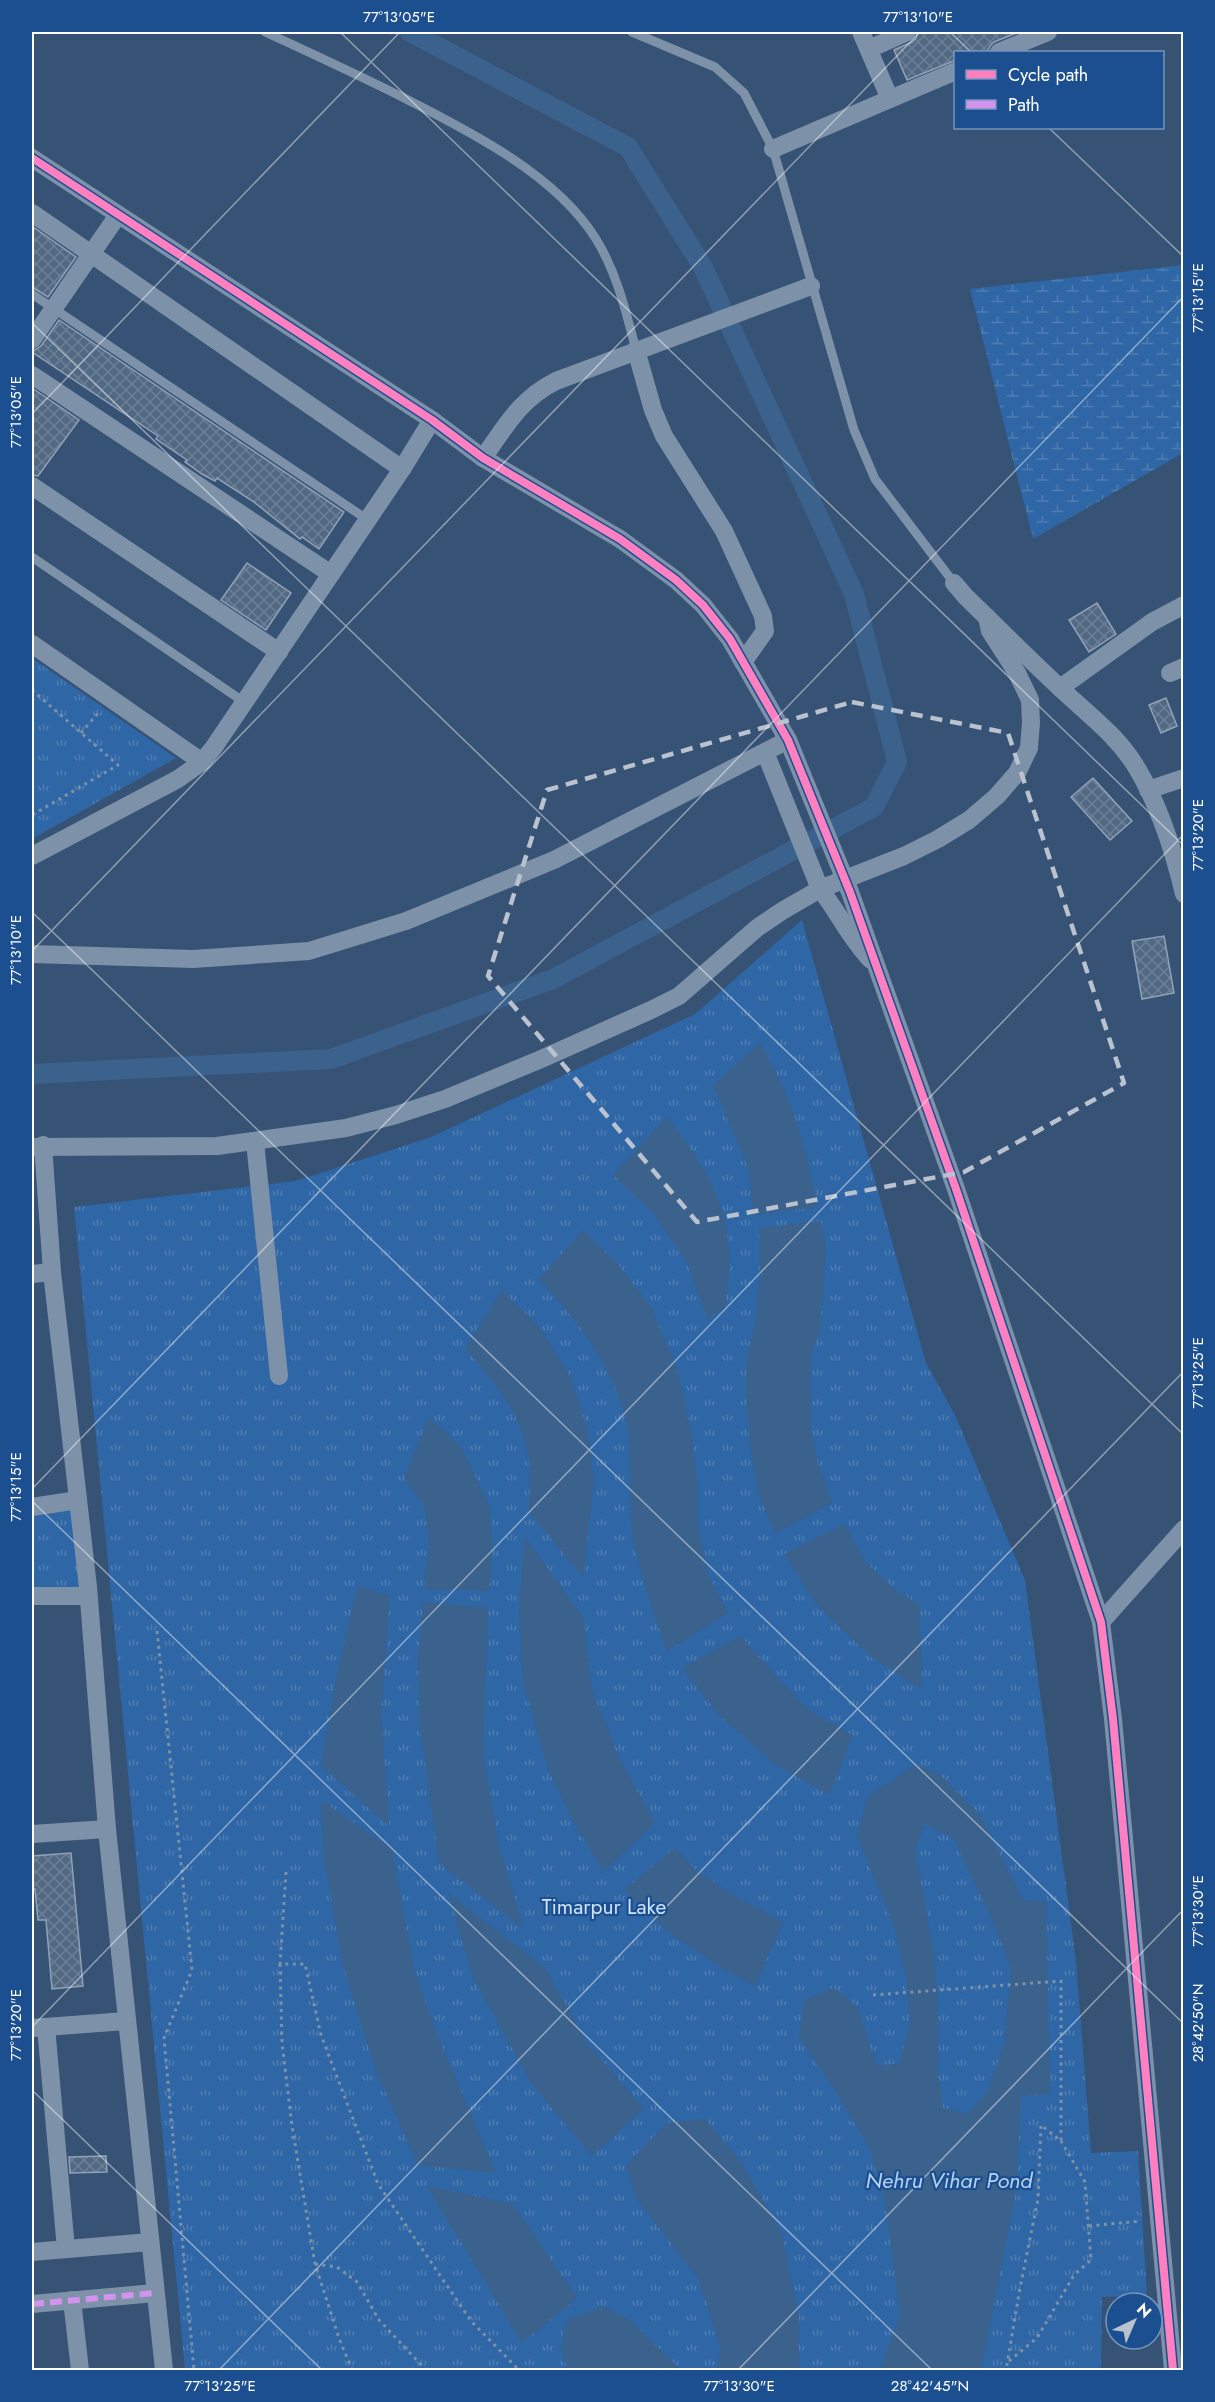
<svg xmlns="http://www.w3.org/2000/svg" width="1215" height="2402" viewBox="0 0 1215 2402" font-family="Jost,sans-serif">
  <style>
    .wetland { fill: url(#wetland-marsh) }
    .park { fill: url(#park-tufts) }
    .water { fill: #3b618d; fill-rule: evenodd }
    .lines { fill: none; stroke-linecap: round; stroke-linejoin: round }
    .canal { stroke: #3b618d; stroke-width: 20 }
    .building { fill: url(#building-cross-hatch); stroke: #92a2b6; stroke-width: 1.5 }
    .path { stroke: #7d92a8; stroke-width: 3; stroke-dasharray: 3 4.5; stroke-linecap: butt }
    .service { stroke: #7d92a8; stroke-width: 9 }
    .minor { stroke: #7d92a8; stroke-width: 18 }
    .quiet { stroke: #d193ec; stroke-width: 6; stroke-dasharray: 12 6; stroke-linecap: butt }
    .cycleway-casing { stroke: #1b4f8f; stroke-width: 11 }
    .cycleway { stroke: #ff80c0; stroke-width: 8 }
    .marked { fill: none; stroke: #b9c2ce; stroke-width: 4.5; stroke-dasharray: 12 8; stroke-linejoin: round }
    .ticks { fill: none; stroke: #fff; stroke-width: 1.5; stroke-opacity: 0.45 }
    .labels { text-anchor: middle; stroke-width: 4.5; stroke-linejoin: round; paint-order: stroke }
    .park-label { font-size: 21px; fill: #cfe3fa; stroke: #1b4f8f }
    .water-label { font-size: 22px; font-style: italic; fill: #b5d3f5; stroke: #1b4f8f }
    .neatline { fill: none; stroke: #fff; stroke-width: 2 }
    .ticks-label { font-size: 15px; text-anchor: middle; fill: #fff }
  </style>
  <defs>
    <pattern id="wetland-marsh" width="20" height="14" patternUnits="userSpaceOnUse" patternTransform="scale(1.5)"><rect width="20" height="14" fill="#2f66a5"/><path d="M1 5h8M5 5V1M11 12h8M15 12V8" fill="none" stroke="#4e7db2"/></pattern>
    <pattern id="park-tufts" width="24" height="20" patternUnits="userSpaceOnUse" patternTransform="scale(1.5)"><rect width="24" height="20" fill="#2f66a5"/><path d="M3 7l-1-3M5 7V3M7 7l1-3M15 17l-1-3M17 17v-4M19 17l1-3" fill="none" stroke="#4e7db2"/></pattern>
    <pattern id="building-cross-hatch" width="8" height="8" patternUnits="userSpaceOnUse" patternTransform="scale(1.5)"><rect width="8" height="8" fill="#526984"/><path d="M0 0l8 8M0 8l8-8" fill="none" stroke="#6c8096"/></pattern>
  </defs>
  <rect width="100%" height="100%" fill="#365274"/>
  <polygon class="wetland" points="1183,265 1183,453 1033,539 970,289"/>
  <g class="park">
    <polygon points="32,658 176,758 32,839"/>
    <polygon points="802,920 926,1363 955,1415 1025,1580 1076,1961 1091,2153 1138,2151 1147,2296 1102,2297 1101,2370 185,2370 74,1207 296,1181 431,1137 695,1014"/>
    <polygon points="75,1506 84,1592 32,1594 32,1509"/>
  </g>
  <g class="water">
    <path d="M760,1043C792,1097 807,1147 817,1207L753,1215L749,1170L713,1085Z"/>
    <path d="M667,1117C698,1157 728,1200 729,1253C730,1271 727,1290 726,1308L707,1318L686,1260L652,1212L613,1175Z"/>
    <polygon points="821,1221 825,1247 824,1282 820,1328 810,1360 811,1432 818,1463 832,1503 775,1533 759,1495 751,1451 746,1402 746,1363 757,1314 760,1272 759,1228"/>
    <path d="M583,1230L616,1262L651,1307L678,1371L692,1437L698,1488V1526L708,1575L728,1613L667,1651C655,1615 641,1579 634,1541C627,1507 633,1470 629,1436C621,1375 579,1323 539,1279Z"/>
    <path d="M502,1290L540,1328L570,1376L588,1431L594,1482L583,1577L529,1512C529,1495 531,1477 529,1461C521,1412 497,1384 465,1349Z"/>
    <polygon points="429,1418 461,1447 489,1505 493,1548 489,1591 424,1589 429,1545 425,1507 404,1478"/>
    <polygon points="844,1524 865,1561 898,1592 919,1604 922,1689 871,1657 817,1605 784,1554"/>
    <polygon points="525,1537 583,1618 592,1690 619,1758 655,1823 604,1871 575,1825 548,1769 523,1681 519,1607"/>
    <polygon points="358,1586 390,1596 381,1713 389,1826 321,1766 336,1679"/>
    <polygon points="423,1602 488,1608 483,1751 499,1847 524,1929 439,1863 419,1719 418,1657"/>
    <polygon points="741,1636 770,1670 808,1710 853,1735 829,1795 776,1765 718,1714 682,1668"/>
    <path d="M915,1765L938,1773L980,1815L1023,1900L1046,1902L1050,2094L1021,2096L1016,2191L981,2370H880L900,2314L885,2201L870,2149L834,2089L799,2037L804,2000L834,1988L857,2006L877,2066L900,2063L910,2021L906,1977L894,1926L857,1835L868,1797ZM925,1824L954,1839L992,1919L1011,1967L1005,2042L988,2091L968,2114L943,2108L938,2075V2011L934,1955L915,1849Z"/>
    <polygon points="321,1800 392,1849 414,1969 437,2035 496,2173 418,2165 376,2071 342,1962 323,1849"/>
    <polygon points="675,1848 698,1872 742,1900 783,1922 755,1986 722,1968 668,1932 624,1890"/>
    <polygon points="448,1893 546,1969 588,2045 644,2108 592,2156 532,2084 474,1980"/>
    <polygon points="705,2119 742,2164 781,2232 799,2317 799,2370 716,2370 721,2347 698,2278 636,2198 626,2165 667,2123"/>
    <polygon points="427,2186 513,2204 577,2298 522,2343"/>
    <path d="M603,2306L628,2319L681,2370H570C556,2353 563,2340 568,2320Z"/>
  </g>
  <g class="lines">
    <polyline class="canal" points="32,1074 331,1059 553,979 874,807 897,762 854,594 703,267 628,147 410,32"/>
  </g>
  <g class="building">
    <polygon points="918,32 1019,32 994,42 990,46 987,52 956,52 956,60 907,80 894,50 912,42 916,38"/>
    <polygon points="32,226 76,257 48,297 32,287"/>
    <polygon points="59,320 344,512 319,549 302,537 300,539 254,502 217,478 215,481 202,474 185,462 187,460 156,439 158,436 32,352 41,346"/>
    <polygon points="32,388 79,420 38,476 32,475"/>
    <polygon points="247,563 291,593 266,630 221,600"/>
    <polygon points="1097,603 1116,634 1089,652 1069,620"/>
    <polygon points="1166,698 1177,726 1161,733 1149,705"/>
    <polygon points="1093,778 1132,821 1110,840 1071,797"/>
    <polygon points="1164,936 1174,993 1142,999 1132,941"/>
    <polygon points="71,1853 83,1986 52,1989 46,1920 38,1920 35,1889 32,1889 32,1856"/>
    <polygon points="106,2156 107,2172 70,2173 69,2157"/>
  </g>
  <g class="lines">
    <g class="path">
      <polyline points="32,690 118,765 32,815"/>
      <polyline points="81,733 99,712"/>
      <polyline points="157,1631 192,1970 164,2038 194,2370"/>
      <polyline points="286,1872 280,1964 305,1964 321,2035 378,2184 471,2321 519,2370"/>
      <polyline points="280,1964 282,2043 292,2126 315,2264 339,2338 352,2370"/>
      <polyline points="873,1995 1061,1981 1061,2141 1041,2125 1038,2199 1020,2288 1006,2370"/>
      <polyline points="1089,2226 1141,2221"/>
      <polyline points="315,2264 337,2267 357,2282 379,2320 426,2370"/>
      <polyline points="1009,2361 1037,2338 1074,2275 1091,2260 1085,2182 1061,2141"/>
    </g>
    <g class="service">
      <path d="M265,32C313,54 361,76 408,100C473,133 557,176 596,239C617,273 626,312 636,350"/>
      <polyline points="632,32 715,67 744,93 773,149 854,430 875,479 954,583"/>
      <polyline points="32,294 368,520"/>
      <polyline points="32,557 244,702"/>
    </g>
    <g class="minor">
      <polyline points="869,49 907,32"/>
      <polyline points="999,52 1048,32"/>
      <polyline points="890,99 956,71"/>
      <polyline points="773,149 890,99 861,32"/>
      <polyline points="32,158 432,420 483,458 620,539 676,580 703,605 730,639 788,740 850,892 956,1189 1101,1622 1113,1719 1173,2370"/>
      <polyline points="32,213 402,469"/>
      <polyline points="32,340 118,215"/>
      <polyline points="636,350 653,410 664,436 724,531 763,616 765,631 743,662"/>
      <polyline points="32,375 331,574"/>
      <path d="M483,458C506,426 520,399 556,381L811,286"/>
      <polyline points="32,486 279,652"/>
      <path d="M954,583L966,597C997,627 1027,657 1058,686C1085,712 1115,733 1135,765C1158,802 1174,852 1184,894"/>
      <polyline points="32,644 202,762"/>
      <polyline points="1170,673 1184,667"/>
      <polyline points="1060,688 1152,622 1184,605"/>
      <path d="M765,752L820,889C839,913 849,937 871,960"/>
      <polyline points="1148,790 1184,778"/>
      <polyline points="32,856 178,779 202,762 214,747 402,469 432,420"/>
      <polyline points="32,954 193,959 309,951 406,921 554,860 788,740"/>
      <polyline points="255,1142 279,1376"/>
      <polyline points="43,1145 52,1272"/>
      <polyline points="32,1147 217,1146 346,1128 396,1115 445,1099 539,1060 651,1010 679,996 757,928 782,911 820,889 904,856 938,839 969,820 997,796 1017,773 1029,748 1031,723 1030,700 1017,673 990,631 987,617"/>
      <polyline points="32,1274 52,1272 88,1587 107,1829 164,2370"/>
      <polyline points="32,1507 78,1500"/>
      <polyline points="32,1596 88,1596"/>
      <polyline points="1101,1622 1184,1529"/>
      <polyline points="32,1834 107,1829"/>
      <polyline points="46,2027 66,2249"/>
      <polyline points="32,2028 126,2021"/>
      <polyline points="32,2252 150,2242"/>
      <polyline points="72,2300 80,2370"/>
      <polyline points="32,2304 155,2293"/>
    </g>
    <polyline class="quiet" points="32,2304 155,2293"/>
    <g class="cycleway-casing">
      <polyline id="cycleway" points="32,158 432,420 483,458 620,539 676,580 703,605 730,639 788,740 850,892 956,1189 1101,1622 1113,1719 1173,2370"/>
    </g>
    <use href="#cycleway" class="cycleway"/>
  </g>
  <path class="marked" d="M852,702L1008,733L1124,1083L964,1172L697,1222L488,976L547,790Z"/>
  <path class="ticks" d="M340,32L1184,846M950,32L971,52M1049,128L1184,257M32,323L1184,1435M32,414L400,32M32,912L1184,2024M32,951L920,32M32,1489L1184,296M32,1501L932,2370M32,2027L1184,834M32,2090L322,2370M219,2370L1184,1371M738,2370L1184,1909"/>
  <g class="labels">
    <g class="park-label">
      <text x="604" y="1914">Timarpur Lake</text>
    </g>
    <g class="water-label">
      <text x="949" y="2188">Nehru Vihar Pond</text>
    </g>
  </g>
  <rect width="1215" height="2402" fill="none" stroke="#1b4f8f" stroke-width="66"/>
  <rect x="954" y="51" width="210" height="78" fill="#1b4f8f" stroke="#7695bc" stroke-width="1.5"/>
  <rect x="966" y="70" width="30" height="9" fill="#ff80c0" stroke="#7695bc" stroke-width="1.5"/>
  <text x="1008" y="81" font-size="18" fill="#ffffff">Cycle path</text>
  <rect x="966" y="100" width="30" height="9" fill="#d193ec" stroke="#7695bc" stroke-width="1.5"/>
  <text x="1008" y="111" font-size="18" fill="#ffffff">Path</text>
  <g transform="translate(1134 2321) rotate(44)"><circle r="28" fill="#1b4f8f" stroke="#7695bc" stroke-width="1.5"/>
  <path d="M0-4.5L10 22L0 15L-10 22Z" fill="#b9c2ce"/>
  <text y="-9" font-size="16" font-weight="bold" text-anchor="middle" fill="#ffffff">N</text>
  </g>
  <rect x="33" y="33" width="1149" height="2336" class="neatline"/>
  <g class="ticks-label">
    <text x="399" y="22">77°13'05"E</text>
    <text x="918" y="22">77°13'10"E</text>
    <text transform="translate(1198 298) rotate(-90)" y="5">77°13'15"E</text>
    <text transform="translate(16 412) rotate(-90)" y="5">77°13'05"E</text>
    <text transform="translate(1198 835) rotate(-90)" y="5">77°13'20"E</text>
    <text transform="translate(16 950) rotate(-90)" y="5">77°13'10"E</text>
    <text transform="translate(1198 1373) rotate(-90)" y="5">77°13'25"E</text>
    <text transform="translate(16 1487) rotate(-90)" y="5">77°13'15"E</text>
    <text transform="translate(1198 1911) rotate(-90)" y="5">77°13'30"E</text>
    <text transform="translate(1198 2023) rotate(-90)" y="5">28°42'50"N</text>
    <text transform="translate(16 2025) rotate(-90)" y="5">77°13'20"E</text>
    <text x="220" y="2391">77°13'25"E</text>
    <text x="739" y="2391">77°13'30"E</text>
    <text x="930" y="2391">28°42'45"N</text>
  </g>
</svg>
